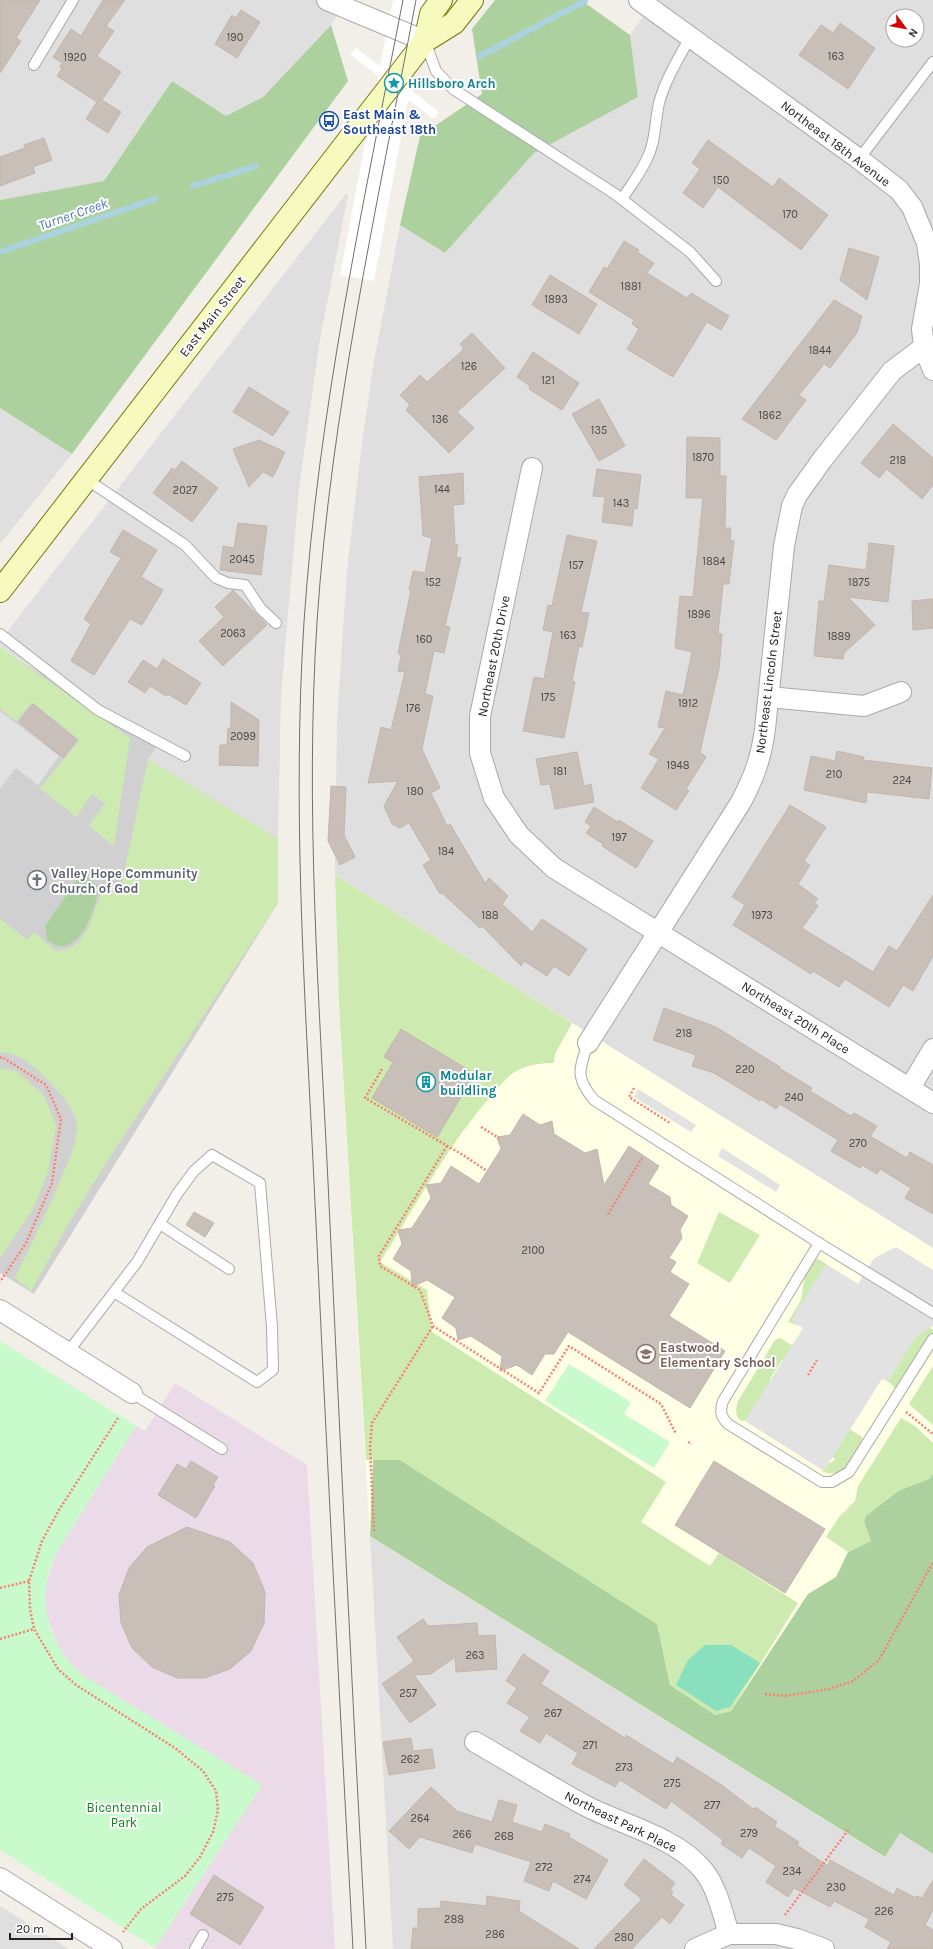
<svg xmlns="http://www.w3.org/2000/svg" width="933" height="1949" viewBox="0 0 933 1949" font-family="Karla,sans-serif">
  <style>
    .residential { fill: #e0dfdf; fill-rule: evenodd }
    .industrial { fill: #ebdbe8 }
    .education { fill: #ffffe5 }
    .religious { fill: #d0d0d0 }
    .grass { fill: #cdebb0 }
    .forest { fill: #add19e }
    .park { fill: #c8facc }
    .pitch { fill: #88e0be }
    .parking { fill: #e2e2e2 }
    .pier { fill: #fff }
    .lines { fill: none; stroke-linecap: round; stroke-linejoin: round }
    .stream { stroke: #aad3df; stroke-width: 6 }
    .building { fill: #c7bfb8; stroke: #c4b6ab }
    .service-casing { stroke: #a9a9a9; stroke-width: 12 }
    .minor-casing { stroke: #a9a9a9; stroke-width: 22 }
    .secondary-casing { stroke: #707d05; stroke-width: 24 }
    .path { stroke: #fa8072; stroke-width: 2.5; stroke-dasharray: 2 2; stroke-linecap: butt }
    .service { stroke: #fff; stroke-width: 10 }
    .minor { stroke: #fff; stroke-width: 20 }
    .secondary { stroke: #f7fabf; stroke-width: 22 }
    .tram { stroke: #707070; stroke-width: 1 }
    .labels { text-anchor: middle; stroke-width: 4; stroke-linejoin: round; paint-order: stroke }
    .number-label { font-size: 11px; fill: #4b4948 }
    .culture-label { font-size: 13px; font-weight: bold; fill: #0d838f; stroke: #fff; text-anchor: start }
    .transit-label { font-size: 13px; font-weight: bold; fill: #164399; stroke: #fff; text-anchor: start }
    .street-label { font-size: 13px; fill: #222; stroke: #fff }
    .worship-label { font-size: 13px; font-weight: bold; fill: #5b616d; stroke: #fff; text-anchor: start }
    .education-label { font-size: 13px; font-weight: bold; fill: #785e54; stroke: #fff; text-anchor: start }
    .park-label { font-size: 13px; fill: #0c8416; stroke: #fff }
    .water-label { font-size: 14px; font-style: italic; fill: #4a7aab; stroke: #fff }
  </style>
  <rect width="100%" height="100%" fill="#f2efe9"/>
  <g class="residential">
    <polygon points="0,0 347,0 331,25 263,97 226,116 172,81 104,181 0,200"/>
    <path d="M655,0H933V1248L335,875L337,720L347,570L361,450L373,367L400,225L445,253L534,153L638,97L630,35ZM893,16H917V40H893Z"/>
    <polygon points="346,194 348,195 319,345 299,489 281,695 278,839 148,759 158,745 0,647 0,641"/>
    <polygon points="0,408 72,454 0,544"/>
    <polygon points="370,1536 884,1857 900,1833 933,1854 933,1949 393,1949"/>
    <polygon points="0,1906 69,1949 0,1949"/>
  </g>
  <polygon class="industrial" points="175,1383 307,1465 335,1949 157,1949 155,1948 262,1785 82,1675 69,1662 58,1646 46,1614 44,1598 46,1584 55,1555 136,1426 145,1431"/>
  <polygon class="education" points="335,875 933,1248 933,1854 900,1833 885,1857 370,1536 339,1005"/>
  <polygon class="religious" points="8,653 158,745 148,759 278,839 278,903 34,1294 0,1273 0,663"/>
  <g class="grass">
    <polygon points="0,647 130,738 114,846 89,826 105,803 92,794 76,817 40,788 80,740 32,702 16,721 0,708"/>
    <path d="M148,759L278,839V903L113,1152L70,1221L31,1291L15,1278C31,1245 48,1211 62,1176C69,1161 77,1143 77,1126C77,1110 55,1087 44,1076C34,1066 15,1050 0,1053V919L28,940L34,932L56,951C61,950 68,950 72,947C93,935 92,905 106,887L120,892Z"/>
    <path d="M335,875L572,1023L555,1054L554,1063C540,1063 525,1065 513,1073C503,1081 495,1092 486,1102C445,1150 414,1209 380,1262L427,1290L432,1332L666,1482L641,1522L710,1566L719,1553L798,1603L731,1711L715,1715L670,1685L657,1624L400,1460H366L339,1005Z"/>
    <polygon points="0,1068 16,1071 44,1095 56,1126 48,1172 32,1211 0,1258"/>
    <polygon points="719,1212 760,1235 730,1283 697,1263"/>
    <polygon points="815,1259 818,1259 825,1263 906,1337 916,1338 916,1325 920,1321 933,1330 933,1335 896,1389 890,1383 804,1327 788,1322 801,1300 805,1275"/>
    <path d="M780,1338L798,1349L788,1363L782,1360L770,1379L862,1437L864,1442C855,1455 842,1482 822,1471L825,1466L835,1460L831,1453L746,1420L741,1421C734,1415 736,1408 738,1401L775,1340Z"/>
    <polygon points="933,1366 933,1425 909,1404"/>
    <polygon points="901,1418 915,1426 933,1443 933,1474 929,1479 898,1491 866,1516 864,1522 871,1541 848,1552 826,1537 839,1517 855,1501 858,1486"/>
  </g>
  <g class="forest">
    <polygon points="495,0 581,0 630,35 638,97 534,153 445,253 400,225 420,136 482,94 472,29"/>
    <polygon points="331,25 348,81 72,454 0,408 0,200 104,181 172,81 226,116 263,97"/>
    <path d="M79,877H87L98,886C98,903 82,952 58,946C55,946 50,942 47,940L45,926Z"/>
    <polygon points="373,1460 400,1460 657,1624 670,1685 715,1715 731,1711 808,1594 836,1577 848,1552 871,1541 864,1522 866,1516 898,1491 929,1479 933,1474 933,1854 900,1833 885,1857 370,1536"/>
  </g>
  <g class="park">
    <path d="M0,1341L136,1426L55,1555C36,1600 46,1642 82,1675L262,1785L155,1948L0,1850Z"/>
    <polygon points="569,1364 631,1402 624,1414 670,1442 654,1468 545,1401"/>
  </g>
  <polygon class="pitch" points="705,1645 731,1645 760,1663 730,1707 716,1711 676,1685 688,1660"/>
  <g class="parking">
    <polygon points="0,711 59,756 38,785 16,768 0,789"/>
    <polygon points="638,1089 696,1125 691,1132 634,1097"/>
    <polygon points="722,1148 780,1185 776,1192 718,1156"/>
    <polygon points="896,1247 933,1270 933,1326 915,1338 888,1382 882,1379 824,1471 745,1421 803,1328 791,1320 826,1264 858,1284 874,1258"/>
  </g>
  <polygon class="pier" points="393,0 427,0 410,89 439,112 434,119 408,100 374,281 340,275 378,76 350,54 356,48 380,66"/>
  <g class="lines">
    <g class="stream">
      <polyline points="480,56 585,1"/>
      <polyline points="193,186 256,166"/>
      <polyline points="0,252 155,199"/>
    </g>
  </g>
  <g class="building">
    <polygon points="0,0 40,0 16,38 21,41 0,73"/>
    <polygon points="103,0 125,0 106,26 114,31 97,56 121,72 102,100 121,112 108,133 86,119 97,102 57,76 62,68 60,67 62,63 53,57 71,29 81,36"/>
    <polygon points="241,10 260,22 237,58 215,44 232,15 236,18"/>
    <polygon points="840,23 875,48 848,89 799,55 821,25 833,33"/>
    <polygon points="44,138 52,160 33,167 35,173 0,186 0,157 25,148 24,145"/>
    <polygon points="708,140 773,187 779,178 828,215 801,250 718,187 703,208 683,193 700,169 692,163"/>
    <polygon points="624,241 639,250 637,252 654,263 647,273 687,298 691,293 729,316 721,330 707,322 673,377 627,349 639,329 632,324 634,320 589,292 604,267 607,269"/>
    <polygon points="849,248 879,257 867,300 840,280"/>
    <polygon points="550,275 597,304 579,334 532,305"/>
    <polygon points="834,300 862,316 857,333 830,368 824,364 799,395 806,400 776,440 742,419"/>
    <polygon points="472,333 505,368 457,412 474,428 449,453 406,410 410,405 400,395 420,375 427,382 464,349 460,344"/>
    <polygon points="533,352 579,383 562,410 529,389 530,386 517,377"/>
    <polygon points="249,387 289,412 273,436 233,412"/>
    <polygon points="599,399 625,446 599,461 572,414"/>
    <polygon points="893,424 933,458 933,485 922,499 887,469 879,478 861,463"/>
    <polygon points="687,437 720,438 720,476 726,476 725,528 731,528 730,540 734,541 729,584 723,584 718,634 722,634 719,669 700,752 706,757 686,789 689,791 676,810 641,788 659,759 649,754 665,728 658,727 666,691 683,695 692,652 675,648 680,596 693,597 703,498 686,498"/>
    <polygon points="259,440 285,452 273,477 263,472 249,487 233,449"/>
    <polygon points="182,461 218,488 192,522 153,493 172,468 175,470"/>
    <polygon points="597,469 641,475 637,509 634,508 632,526 602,522 605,497 593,496"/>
    <polygon points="463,473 464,504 453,505 455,544 458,545 456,557 461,558 445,626 450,627 444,653 434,651 425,694 433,696 422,749 440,788 431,793 447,826 450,824 485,883 489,878 508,896 502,904 532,932 542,919 587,949 569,976 554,966 547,976 524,961 521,966 482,926 480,928 442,893 440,894 423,865 431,860 409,823 400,828 392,824 384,806 398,781 368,783 381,727 391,730 405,672 398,671 401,656 398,653 411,590 409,590 413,571 425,573 432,538 423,536 419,477"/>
    <polygon points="238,523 267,526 261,575 220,570 223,546 234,548"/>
    <polygon points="123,530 157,550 141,577 163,590 142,625 130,619 94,675 71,661 91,624 84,619 121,558 110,552"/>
    <polygon points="567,535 597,541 581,612 589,613 582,647 579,646 572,681 575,682 564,738 523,731 534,677 544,679 553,632 543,630 548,605 552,606"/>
    <polygon points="869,543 894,546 888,602 848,597 875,625 844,653 843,659 814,656 819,601 824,601 829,565 866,570"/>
    <polygon points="233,590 267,625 223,666 199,641 224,617 215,607"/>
    <polygon points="933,599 933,628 913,630 912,601"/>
    <polygon points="163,659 201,683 186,705 168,694 166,696 150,686 145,693 128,682 143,660 157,669"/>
    <polygon points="231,702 259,720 258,766 219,765 220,745 227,745 228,728 231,728"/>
    <polygon points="33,704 77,740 63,758 19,722"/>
    <polygon points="837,751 864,757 863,760 932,768 929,799 867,792 866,803 804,790 811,756 835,761"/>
    <polygon points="577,752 584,786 591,784 594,802 555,809 550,784 541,785 536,759"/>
    <polygon points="331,786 346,787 344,835 355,857 340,865 328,841"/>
    <polygon points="790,805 826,827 804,861 810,865 798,884 818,899 814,903 818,906 802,928 873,972 889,946 897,951 933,895 933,956 913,991 903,985 889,1007 845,979 839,987 813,971 811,974 733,925 745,905 732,897"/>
    <polygon points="594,807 618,822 619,820 653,841 636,868 602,846 603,844 586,833 591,826 585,822"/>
    <polygon points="664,1008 716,1027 780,1067 779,1068 812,1088 810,1091 851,1116 854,1113 877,1126 870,1136 907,1158 910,1152 933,1165 933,1214 905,1198 911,1188 880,1169 877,1174 862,1165 860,1168 831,1151 838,1140 780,1104 776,1109 761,1099 760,1101 714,1073 692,1066 696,1055 653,1040"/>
    <polygon points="401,1029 475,1074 437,1137 372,1098 393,1062 384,1057"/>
    <polygon points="523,1114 540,1125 552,1121 554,1134 585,1153 597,1149 604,1185 629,1146 659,1166 648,1184 670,1197 671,1205 688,1216 680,1230 682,1238 669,1258 676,1262 670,1272 689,1284 669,1316 725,1351 690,1408 568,1332 554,1354 545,1354 532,1375 517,1365 500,1371 502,1356 471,1336 458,1340 456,1328 442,1318 455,1297 427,1280 412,1287 411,1271 393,1259 402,1244 398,1230 412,1228 431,1198 426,1185 441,1183 451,1166 479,1184 501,1149 497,1137 510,1135"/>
    <polygon points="194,1212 214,1223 205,1237 186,1225"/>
    <polygon points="191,1461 218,1477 213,1485 215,1486 196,1518 158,1495 177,1464 186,1469"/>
    <polygon points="714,1461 825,1529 785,1593 675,1525"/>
    <polygon points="187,1527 230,1542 253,1563 265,1592 264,1623 251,1651 230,1669 205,1678 177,1678 152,1667 132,1648 121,1623 119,1595 129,1568 147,1547"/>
    <polygon points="423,1619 428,1626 477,1623 478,1636 495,1635 497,1669 456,1672 455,1657 431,1674 414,1675 436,1705 410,1723 382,1684 414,1661 397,1637"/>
    <polygon points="523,1654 549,1671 541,1684 625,1738 626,1735 673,1764 677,1757 723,1786 753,1809 755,1807 777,1822 774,1826 799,1842 797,1845 828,1866 830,1860 894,1895 897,1888 915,1898 916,1896 922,1898 933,1880 933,1910 925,1925 933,1930 933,1949 887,1949 891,1942 865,1927 869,1919 834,1901 830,1907 794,1888 788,1897 766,1882 776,1866 749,1848 742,1858 721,1844 723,1840 671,1801 666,1809 620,1780 615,1787 572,1764 578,1753 546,1733 540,1743 520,1731 530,1717 507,1703 517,1688 506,1681"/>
    <polygon points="411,1738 413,1751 432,1749 435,1768 389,1775 383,1742"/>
    <polygon points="431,1787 457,1811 492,1822 499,1800 517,1805 512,1822 542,1832 545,1824 570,1834 569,1837 608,1860 586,1899 553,1881 549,1891 524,1881 531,1862 475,1844 472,1853 420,1837 409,1849 389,1831"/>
    <polygon points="644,1859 675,1883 670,1890 673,1892 671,1895 684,1905 670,1924 662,1917 632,1949 594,1949 642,1899 624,1885"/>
    <polygon points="214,1875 264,1907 240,1945 190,1914"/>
    <polygon points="487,1896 520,1901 519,1911 579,1949 411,1949 413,1928 418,1928 418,1909 440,1908 441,1901 486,1906"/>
  </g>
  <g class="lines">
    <g class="service-casing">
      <g id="service">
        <polyline points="425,41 436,71 453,89 615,194 690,252 716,281"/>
        <polyline points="34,65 73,0"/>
        <polyline points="859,159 933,62"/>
        <path d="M622,199C631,185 643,170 649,154C656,138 655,120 659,103C665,80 679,58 690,37"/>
        <polyline points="86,479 185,545 216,578 228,583 245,585 261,609 276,623"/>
        <polyline points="0,634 98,710 185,756"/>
        <path d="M588,1043C579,1070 575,1077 594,1100L819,1243L933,1313"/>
        <polyline points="160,1224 229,1269"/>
        <path d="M819,1243L723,1401C720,1411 720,1416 728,1424L822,1482H832L849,1472L933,1339"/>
        <polyline points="68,1352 137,1262 177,1194 194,1171 212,1155 260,1183 272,1327 273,1370 257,1382 114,1292"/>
        <polyline points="132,1393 222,1449"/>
        <polyline points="195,1949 203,1935"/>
      </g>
    </g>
    <g class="minor-casing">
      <g id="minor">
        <polyline points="327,0 425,41"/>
        <polyline points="639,0 859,159 899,190 912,207 927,243 930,264 930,284 922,329 924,347 933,370"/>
        <polyline points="532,468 480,716 480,753 494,798 519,835 554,868 933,1103"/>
        <polyline points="769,697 864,706 901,692"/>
        <path d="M588,1043L741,802C755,775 761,758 765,729L784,546L792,506L797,495L822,460L892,371L924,347"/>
        <polyline points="910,1088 933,1049"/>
        <polyline points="0,1310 132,1393"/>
        <path d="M475,1742C512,1763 549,1786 586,1806C623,1825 676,1837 703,1870C718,1889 722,1912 729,1934"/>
        <polyline points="0,1878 112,1949"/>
        <polyline points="695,1949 729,1934 776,1934 797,1939 824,1949"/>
      </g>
    </g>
    <g class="secondary-casing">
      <g id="secondary">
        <polyline points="425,41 431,14 441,0"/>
        <polyline points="0,591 425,41 454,23 472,0"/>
      </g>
    </g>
    <g class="path">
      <polyline points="0,1058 2,1057 46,1085 61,1119 52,1183 26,1243 0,1282"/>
      <polyline points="382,1069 365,1098 463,1155 487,1171"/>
      <polyline points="634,1088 629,1097 670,1123"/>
      <polyline points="481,1127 499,1138"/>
      <polyline points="447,1146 379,1256 380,1266 420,1290 433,1326 539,1393 569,1346 661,1404 676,1434"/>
      <polyline points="608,1214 642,1158"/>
      <polyline points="808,1375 817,1360"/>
      <polyline points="906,1412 933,1434"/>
      <polyline points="118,1418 59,1510 42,1541 29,1581 30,1609 34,1629 58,1669 76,1685 175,1748 203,1771 216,1791 218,1810 213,1832 200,1857 185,1876 141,1909 123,1932"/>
      <polyline points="688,1442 692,1444"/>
      <polyline points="374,1531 370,1447 372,1423 433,1326"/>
      <polyline points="0,1588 29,1581"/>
      <polyline points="0,1639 34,1629"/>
      <polyline points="765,1694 785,1696 829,1689 853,1681 879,1660 933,1562"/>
      <polyline points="785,1915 849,1829"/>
    </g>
    <use href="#service" class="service"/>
    <use href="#minor" class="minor"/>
    <use href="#secondary" class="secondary"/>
    <g class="tram">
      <path d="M353,1949C339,1693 326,1438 314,1182C305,995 292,809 304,622C318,412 363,206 403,0"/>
      <path d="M366,1949C352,1693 340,1438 328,1182C319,996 305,809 317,622C331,412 377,206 416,0"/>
    </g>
  </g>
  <defs>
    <g id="sight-ring" transform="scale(1)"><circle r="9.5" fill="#fff" stroke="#0f9aa8" stroke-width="1.5"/><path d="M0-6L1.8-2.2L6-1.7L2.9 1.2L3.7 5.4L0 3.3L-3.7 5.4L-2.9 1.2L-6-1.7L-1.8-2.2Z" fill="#0f9aa8"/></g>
    <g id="bus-ring" transform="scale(1)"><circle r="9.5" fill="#fff" stroke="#1a4fb4" stroke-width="1.5"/><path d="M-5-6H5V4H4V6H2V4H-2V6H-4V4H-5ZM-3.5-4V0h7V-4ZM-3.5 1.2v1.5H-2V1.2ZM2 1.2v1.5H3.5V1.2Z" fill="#1a4fb4"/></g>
    <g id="church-ring" transform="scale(1)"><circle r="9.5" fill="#fff" stroke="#6b7280" stroke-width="1.5"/><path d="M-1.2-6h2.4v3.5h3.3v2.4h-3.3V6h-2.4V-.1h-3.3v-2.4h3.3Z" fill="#6b7280"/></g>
    <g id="building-ring" transform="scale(1)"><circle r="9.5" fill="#fff" stroke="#0f9aa8" stroke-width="1.5"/><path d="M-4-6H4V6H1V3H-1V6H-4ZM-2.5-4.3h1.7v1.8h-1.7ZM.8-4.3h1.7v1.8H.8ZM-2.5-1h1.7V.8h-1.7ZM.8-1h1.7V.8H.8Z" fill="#0f9aa8"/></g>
    <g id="school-ring" transform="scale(1)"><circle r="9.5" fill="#fff" stroke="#8d6e63" stroke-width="1.5"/><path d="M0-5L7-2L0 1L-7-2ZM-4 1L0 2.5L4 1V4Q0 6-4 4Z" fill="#8d6e63"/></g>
  </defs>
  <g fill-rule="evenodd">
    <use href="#sight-ring" x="394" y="83"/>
    <use href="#bus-ring" x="329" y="121"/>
    <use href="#church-ring" x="37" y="880"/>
    <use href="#building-ring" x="426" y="1082"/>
    <use href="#school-ring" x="646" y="1354"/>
  </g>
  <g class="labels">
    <g class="number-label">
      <text x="235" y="41">190</text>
      <text x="836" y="60">163</text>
      <text x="75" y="61">1920</text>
      <text x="721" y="184">150</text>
      <text x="790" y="218">170</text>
      <text x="631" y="290">1881</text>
      <text x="556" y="303">1893</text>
      <text x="820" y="354">1844</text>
      <text x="469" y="370">126</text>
      <text x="548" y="384">121</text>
      <text x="770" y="419">1862</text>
      <text x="440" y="423">136</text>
      <text x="599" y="434">135</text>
      <text x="703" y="461">1870</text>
      <text x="898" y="464">218</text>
      <text x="442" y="493">144</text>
      <text x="185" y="494">2027</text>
      <text x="621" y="507">143</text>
      <text x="242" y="563">2045</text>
      <text x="714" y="565">1884</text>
      <text x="576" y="569">157</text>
      <text x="433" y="586">152</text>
      <text x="859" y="586">1875</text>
      <text x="699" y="618">1896</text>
      <text x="233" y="637">2063</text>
      <text x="568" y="639">163</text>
      <text x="839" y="640">1889</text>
      <text x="424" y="643">160</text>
      <text x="548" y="701">175</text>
      <text x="688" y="707">1912</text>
      <text x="413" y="712">176</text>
      <text x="243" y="740">2099</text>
      <text x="678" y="769">1948</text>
      <text x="560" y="775">181</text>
      <text x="834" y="778">210</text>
      <text x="902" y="784">224</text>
      <text x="415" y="795">180</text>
      <text x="619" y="841">197</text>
      <text x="446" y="855">184</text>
      <text x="490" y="919">188</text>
      <text x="762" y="919">1973</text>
      <text x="684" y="1037">218</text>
      <text x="745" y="1073">220</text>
      <text x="794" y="1101">240</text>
      <text x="858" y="1147">270</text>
      <text x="533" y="1254">2100</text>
      <text x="475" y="1659">263</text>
      <text x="408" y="1697">257</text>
      <text x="553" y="1717">267</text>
      <text x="590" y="1749">271</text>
      <text x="410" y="1763">262</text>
      <text x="624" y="1771">273</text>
      <text x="672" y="1787">275</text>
      <text x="712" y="1809">277</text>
      <text x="420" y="1822">264</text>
      <text x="749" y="1837">279</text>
      <text x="462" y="1838">266</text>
      <text x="504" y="1840">268</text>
      <text x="544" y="1871">272</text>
      <text x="792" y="1875">234</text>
      <text x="582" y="1883">274</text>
      <text x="836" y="1891">230</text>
      <text x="225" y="1901">275</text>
      <text x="884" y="1915">226</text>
      <text x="454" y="1923">288</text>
      <text x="495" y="1938">286</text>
      <text x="624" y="1941">280</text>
    </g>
    <g class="culture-label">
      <text x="408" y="88">Hillsboro Arch</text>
      <text x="440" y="1080">Modular<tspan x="440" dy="15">buildling</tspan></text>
    </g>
    <g class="transit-label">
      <text x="343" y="119">East Main &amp;<tspan x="343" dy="15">Southeast 18th</tspan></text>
    </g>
    <g class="street-label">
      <text transform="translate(836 143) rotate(37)" y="5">Northeast 18th Avenue</text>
      <text transform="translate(212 316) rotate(-52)" y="5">East Main Street</text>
      <text transform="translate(493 656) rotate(-79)" y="5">Northeast 20th Drive</text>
      <text transform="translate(768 682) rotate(-83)" y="5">Northeast Lincoln Street</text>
      <text transform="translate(796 1017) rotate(32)" y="5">Northeast 20th Place</text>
      <text transform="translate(621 1821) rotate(26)" y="5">Northeast Park Place</text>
    </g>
    <g class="worship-label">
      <text x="51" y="878">Valley Hope Community<tspan x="51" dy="15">Church of God</tspan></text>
    </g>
    <g class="education-label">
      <text x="660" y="1352">Eastwood<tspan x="660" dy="15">Elementary School</tspan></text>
    </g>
    <g class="park-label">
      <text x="124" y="1812">Bicentennial<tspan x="124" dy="15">Park</tspan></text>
    </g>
    <g class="water-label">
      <text transform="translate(73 214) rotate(-19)" y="5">Turner Creek</text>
    </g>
  </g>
  <g transform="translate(905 28) rotate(122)"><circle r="19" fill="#ffffff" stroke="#a7a7a7"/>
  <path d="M0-3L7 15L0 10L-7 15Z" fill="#d40000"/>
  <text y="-6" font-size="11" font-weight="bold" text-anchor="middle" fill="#222222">N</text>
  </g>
  <path d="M10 1933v6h62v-6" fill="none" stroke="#222222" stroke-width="2"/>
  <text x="16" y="1933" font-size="12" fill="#222222" stroke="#ffffff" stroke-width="3" paint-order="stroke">20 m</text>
</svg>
